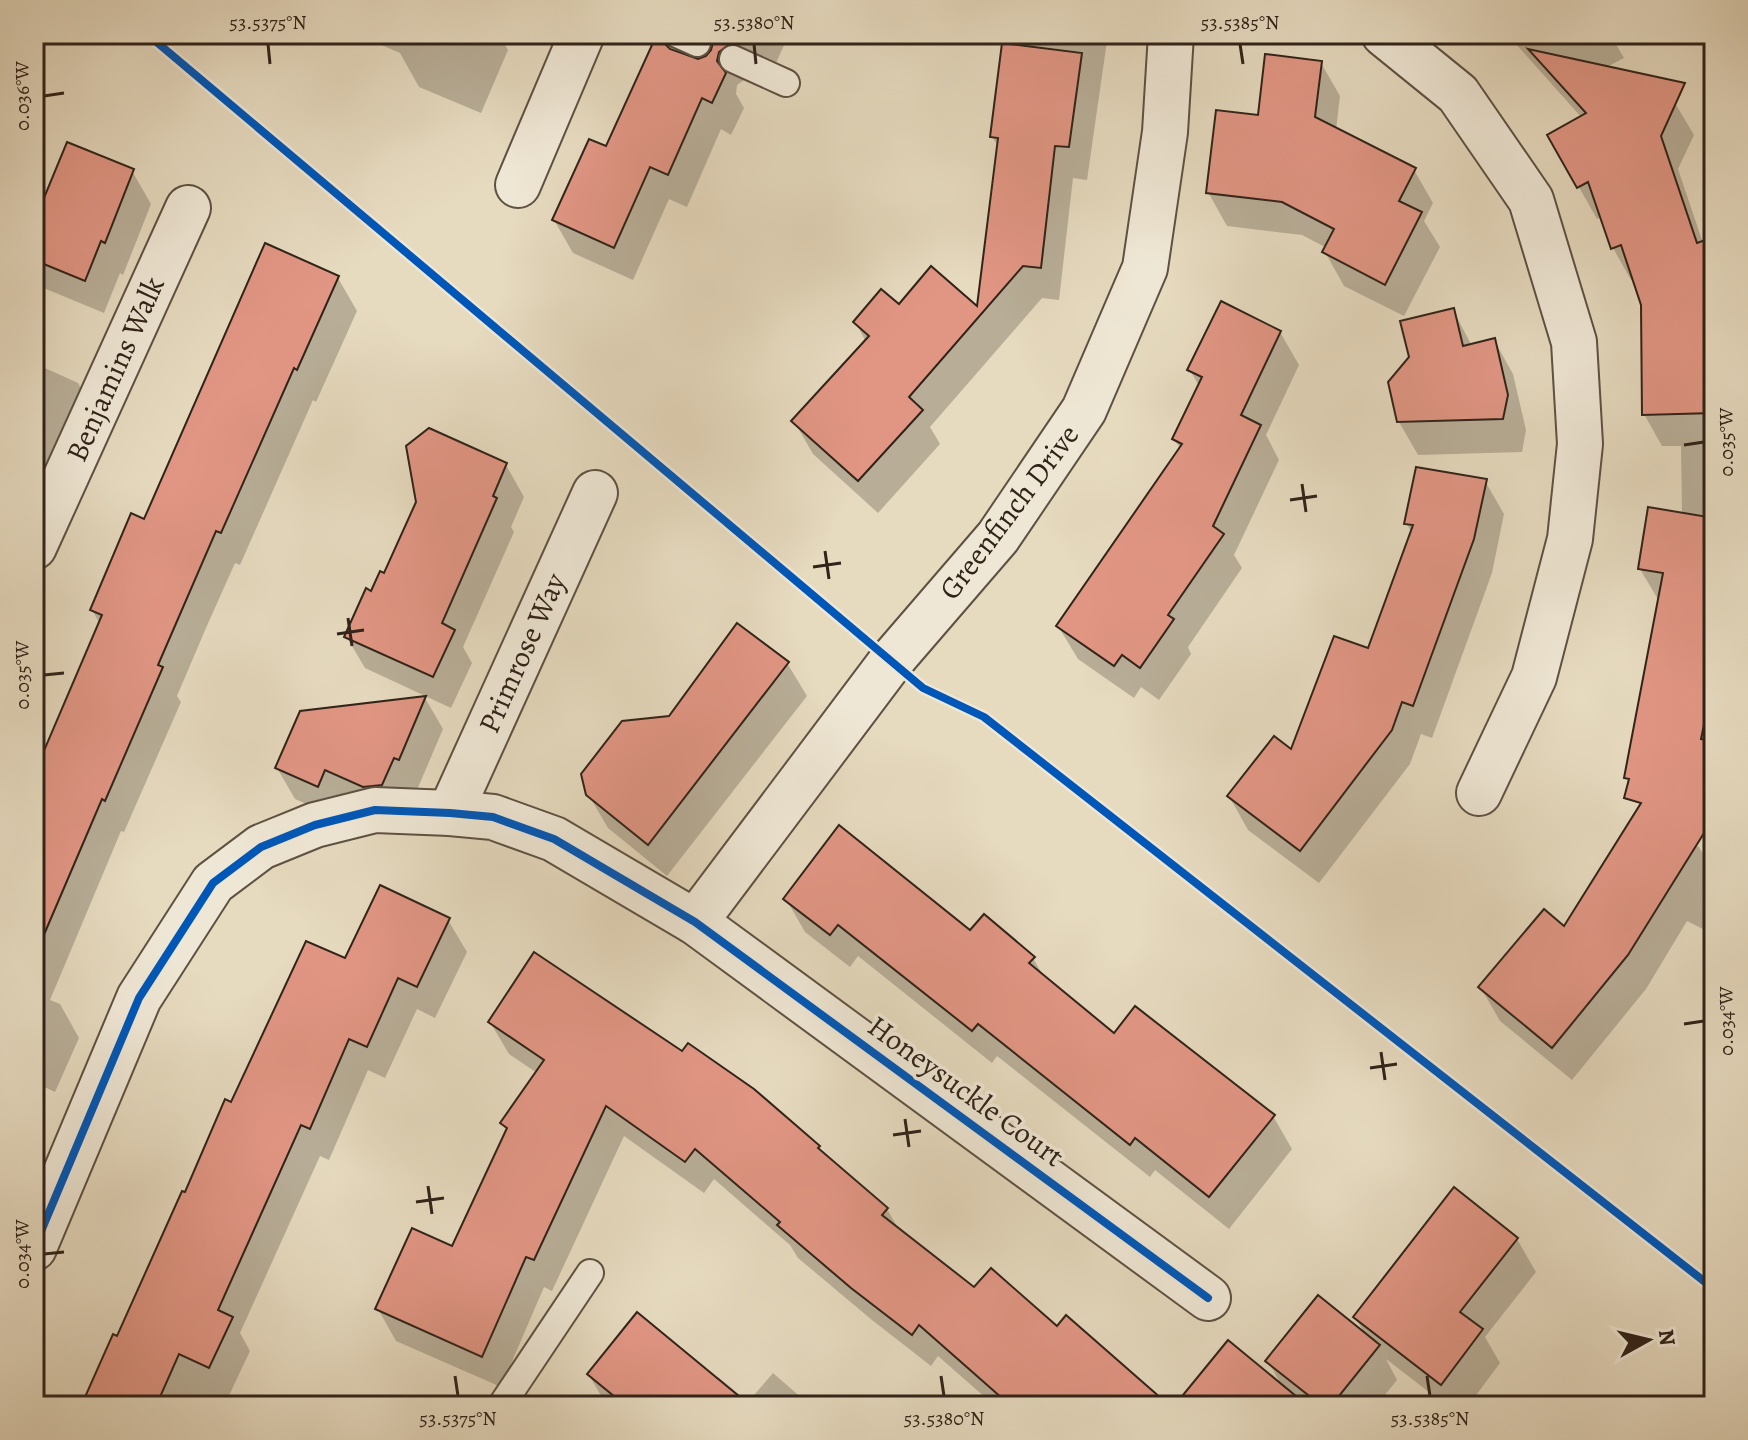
<svg xmlns="http://www.w3.org/2000/svg" width="1748" height="1440" viewBox="0 0 1748 1440" font-family="Alegreya,serif">
  <style>
    .shadow { fill: #0003 }
    .building { fill: #e19684; stroke: #302319; stroke-width: 2 }
    .lines { fill: none; stroke-linecap: round; stroke-linejoin: round }
    .lane-casing { stroke: #5e5142; stroke-width: 30 }
    .street-casing { stroke: #5e5142; stroke-width: 48 }
    .lane { stroke: #efe7d5; stroke-width: 26 }
    .street { stroke: #efe7d5; stroke-width: 44 }
    .cycleway-casing { stroke: #efe7d5; stroke-width: 13 }
    .cycleway { stroke: #0057b8; stroke-width: 8 }
    .ticks { fill: none; stroke: #302319; stroke-width: 3 }
    .labels { text-anchor: middle; stroke-width: 7; stroke-linejoin: round; paint-order: stroke }
    .street-label { font-size: 30px; fill: #302319; stroke: #efe7d5 }
    .neatline { fill: none; stroke: #302319; stroke-width: 3 }
    .ticks-label { font-size: 20px; text-anchor: middle; fill: #302319 }
  </style>
  <rect width="100%" height="100%" fill="#e6dabf"/>
  <filter id="stains"><feTurbulence type="fractalNoise" baseFrequency=".0025" numOctaves="4"/><feColorMatrix values="0 0 0 0 .2 0 0 0 0 .09 0 0 0 0 .02 0 0 0 .5 -.17"/></filter>
  <radialGradient id="worn" r=".72"><stop offset=".6" stop-color="#630" stop-opacity="0"/><stop offset="1" stop-color="#630" stop-opacity=".3"/></radialGradient>
  <g class="shadow">
    <polygon points="356,34 499,34 508,50 481,113 419,87 400,53"/>
    <polygon points="677,34 789,34 768,81 750,76 737,85 736,94 744,108 731,135 721,129 687,207 669,199 633,280 573,253 554,220 607,149 666,47 692,60 707,58 710,55 694,51 688,54"/>
    <polygon points="1005,34 1108,34 1087,180 1073,178 1059,300 1042,298 930,427 940,444 878,513 813,454 794,421 866,342 856,323 899,307 978,310 999,147 992,137"/>
    <polygon points="1507,34 1610,34 1624,58 1605,68 1675,103 1694,135 1678,169 1703,243 1714,239 1714,740 1648,789 1659,601 1640,569 1682,514 1681,446 1662,446 1644,414 1643,305 1634,279 1631,280 1613,248 1602,216 1597,219 1550,136 1582,118"/>
    <polygon points="1321,63 1340,96 1336,130 1414,170 1433,203 1424,221 1440,247 1404,316 1344,286 1325,252 1327,248 1302,235 1227,226 1208,192 1260,117"/>
    <polygon points="132,171 151,204 123,275 120,273 104,313 34,284 34,205 42,208"/>
    <polygon points="338,278 357,311 316,402 313,400 240,565 235,563 206,628 177,696 181,702 124,832 121,831 50,1000 60,1004 79,1038 55,1092 34,1082 34,778 100,624 92,610 145,521"/>
    <polygon points="1453,310 1472,346 1494,340 1513,374 1526,430 1522,452 1418,455 1399,422 1411,358"/>
    <polygon points="1280,332 1299,365 1266,435 1279,460 1234,555 1242,568 1188,647 1191,654 1159,700 1141,687 1134,698 1078,659 1058,626 1181,450 1174,439 1199,386 1190,370"/>
    <polygon points="34,363 78,383 98,416 69,482 34,467"/>
    <polygon points="506,465 524,497 511,527 514,532 463,647 472,663 451,708 365,668 346,636 385,575"/>
    <polygon points="1485,481 1504,514 1492,573 1432,738 1421,734 1410,764 1319,883 1248,830 1229,796 1292,752 1369,651 1412,533 1406,523"/>
    <polygon points="787,663 807,696 667,876 608,828 588,794 670,718"/>
    <polygon points="425,698 443,729 417,790 412,788 400,816 336,817 295,799 277,768 301,712"/>
    <polygon points="1637,813 1699,847 1714,873 1714,897 1705,930 1687,921 1646,989 1572,1080 1500,1021 1481,988 1565,929"/>
    <polygon points="786,899 970,933 1033,958 1045,979 1114,1036 1273,1116 1292,1149 1229,1229 1155,1170 1150,1177 997,1056 992,1063 858,956 850,967 805,932"/>
    <polygon points="448,920 467,952 435,1018 417,1009 385,1078 368,1070 329,1160 320,1156 240,1333 250,1351 224,1406 83,1406 232,1104 346,961"/>
    <polygon points="490,1022 819,1147 823,1155 887,1209 899,1230 974,1290 1057,1329 1167,1406 995,1406 938,1356 931,1366 872,1320 798,1258 790,1245 714,1179 704,1193 624,1136 552,1291 544,1287 501,1387 396,1341 378,1309 452,1249 507,1132 502,1123 537,1073 509,1054"/>
    <polygon points="1517,1239 1536,1272 1485,1337 1500,1363 1468,1406 1447,1406 1386,1359 1397,1380 1376,1406 1177,1406 1283,1388 1268,1361 1366,1336 1355,1317"/>
    <polygon points="773,1373 811,1406 607,1406 589,1375 716,1379 718,1377 748,1402"/>
  </g>
  <g class="building">
    <polygon points="657,34 661,34 664,43 670,49 698,59 706,56 711,50 713,42 710,34 744,34 739,44 731,43 719,52 717,61 726,73 712,103 702,98 668,175 650,167 614,248 552,220 589,139 606,146"/>
    <polygon points="1002,43 1082,53 1069,147 1055,146 1041,268 1023,266 909,397 923,410 858,481 791,421 869,336 853,322 881,289 899,304 931,266 977,306 998,138 990,137"/>
    <polygon points="1528,49 1685,83 1661,136 1697,243 1714,237 1714,413 1642,415 1641,305 1621,245 1611,249 1588,182 1577,188 1547,135 1586,113"/>
    <polygon points="1265,54 1322,61 1315,117 1416,168 1399,201 1422,212 1385,285 1322,252 1334,229 1282,202 1206,193 1216,110 1258,115"/>
    <polygon points="67,142 134,169 105,243 101,241 85,281 34,260 34,222"/>
    <polygon points="265,243 339,276 297,370 294,368 221,533 216,531 158,665 163,667 105,801 102,799 34,958 34,774 102,615 90,610 131,513 144,519"/>
    <polygon points="1221,301 1281,331 1241,415 1261,425 1213,526 1224,534 1168,615 1174,619 1140,668 1122,655 1114,666 1056,626 1182,444 1172,439 1202,377 1187,370"/>
    <polygon points="1454,308 1463,346 1495,338 1508,395 1503,419 1397,422 1388,382 1409,357 1400,321"/>
    <polygon points="429,428 507,463 493,496 497,498 442,623 455,630 433,677 344,637 366,588 371,591 380,571 384,573 416,502 406,446"/>
    <polygon points="1416,467 1487,479 1474,539 1413,706 1402,702 1392,730 1300,851 1227,796 1274,736 1291,749 1334,636 1368,648 1413,525 1404,524"/>
    <polygon points="1648,507 1714,518 1714,677 1701,739 1714,742 1714,817 1628,955 1552,1048 1478,987 1544,909 1564,926 1641,803 1624,798 1629,779 1624,778 1663,573 1638,569"/>
    <polygon points="737,623 789,662 648,845 586,795 581,774 622,721 669,716"/>
    <polygon points="426,696 399,760 394,758 382,785 363,787 325,770 318,787 275,768 300,711"/>
    <polygon points="839,825 970,930 984,914 1035,957 1029,963 1114,1033 1135,1006 1275,1115 1209,1197 1135,1138 1130,1145 978,1024 972,1031 838,925 830,935 783,899"/>
    <polygon points="380,885 450,918 417,987 398,978 367,1047 349,1039 310,1129 301,1125 218,1310 233,1317 209,1368 179,1354 156,1406 81,1406 113,1334 117,1336 182,1191 185,1192 225,1099 231,1102 306,941 345,958"/>
    <polygon points="534,952 682,1051 688,1043 754,1089 820,1146 818,1148 888,1208 882,1215 974,1287 991,1268 1057,1326 1066,1315 1170,1406 1011,1406 919,1325 912,1335 851,1288 777,1225 780,1222 695,1149 685,1162 606,1106 534,1260 526,1257 482,1357 375,1309 412,1228 452,1246 507,1128 500,1123 544,1060 488,1022"/>
    <polygon points="1454,1187 1518,1238 1460,1312 1483,1329 1441,1385 1353,1317"/>
    <polygon points="1318,1295 1380,1345 1331,1406 1322,1406 1265,1361"/>
    <polygon points="637,1312 751,1406 626,1406 587,1374"/>
    <polygon points="1228,1340 1308,1406 1174,1406"/>
  </g>
  <g class="lines">
    <g class="lane-casing">
      <g id="lane">
        <polyline points="677,34 697,43"/>
        <polyline points="733,59 786,83"/>
        <polyline points="501,1406 590,1273"/>
      </g>
    </g>
    <g class="street-casing">
      <g id="street">
        <polyline points="1384,34 1458,94 1531,200 1574,342 1580,444 1570,539 1534,677 1479,793"/>
        <polyline points="518,185 582,34"/>
        <polyline points="34,547 188,208"/>
        <polyline points="450,813 595,493"/>
        <polyline points="695,922 892,660 998,537 1084,410 1145,268 1165,132 1171,34"/>
        <polyline points="34,1248 139,998 213,883 261,847 315,825 375,810 450,813 493,817 554,839 695,922 1208,1298"/>
      </g>
    </g>
    <use href="#lane" class="lane"/>
    <use href="#street" class="street"/>
    <g class="cycleway-casing">
      <g id="cycleway">
        <polyline points="147,34 923,688 984,717 1714,1289"/>
        <polyline points="34,1248 139,998 213,883 261,847 315,825 375,810 450,813 493,817 554,839 695,922 1208,1298"/>
      </g>
    </g>
    <use href="#cycleway" class="cycleway"/>
  </g>
  <path class="ticks" d="M268,44L270,64M754,44L756,64M1240,44L1243,64M44,96L64,93M1684,445L1704,442M1302,484L1306,512M1290,500L1317,496M825,551L829,579M813,567L841,563M348,618L352,646M337,634L364,630M44,675L64,673M1684,1024L1704,1021M1381,1052L1385,1080M1370,1068L1397,1064M905,1119L909,1147M893,1135L921,1131M428,1186L432,1214M416,1202L444,1198M44,1254L64,1252M455,1376L458,1396M941,1376L944,1396M1427,1376L1430,1396"/>
  <g class="labels">
    <g class="street-label">
      <text transform="translate(115 369) rotate(-66)" y="10">Benjamins Walk</text>
      <text transform="translate(1009 512) rotate(-53)" y="10">Greenfinch Drive</text>
      <text transform="translate(522 653) rotate(-66)" y="10">Primrose Way</text>
      <text transform="translate(966 1091) rotate(36)" y="10">Honeysuckle Court</text>
    </g>
  </g>
  <rect width="1748" height="1440" fill="none" stroke="#e6dabf" stroke-width="88"/>
  <g transform="translate(1648 1340) rotate(82)" stroke="#efe7d5" stroke-width="6" paint-order="stroke">
  <path d="M0-6L14 30L0 20L-14 30Z" fill="#302319"/>
  <text y="-12" font-size="22" font-weight="bold" text-anchor="middle" fill="#302319">N</text>
  </g>
  <rect x="44" y="44" width="1660" height="1352" class="neatline"/>
  <g class="ticks-label">
    <text x="268" y="29">53.5375°N</text>
    <text x="754" y="29">53.5380°N</text>
    <text x="1240" y="29">53.5385°N</text>
    <text transform="translate(22 96) rotate(-90)" y="7">0.036°W</text>
    <text transform="translate(1726 442) rotate(-90)" y="7">0.035°W</text>
    <text transform="translate(22 675) rotate(-90)" y="7">0.035°W</text>
    <text transform="translate(1726 1021) rotate(-90)" y="7">0.034°W</text>
    <text transform="translate(22 1254) rotate(-90)" y="7">0.034°W</text>
    <text x="458" y="1425">53.5375°N</text>
    <text x="944" y="1425">53.5380°N</text>
    <text x="1430" y="1425">53.5385°N</text>
  </g>
  <rect width="100%" height="100%" filter="url(#stains)"/>
  <rect width="100%" height="100%" fill="url(#worn)"/>
</svg>
